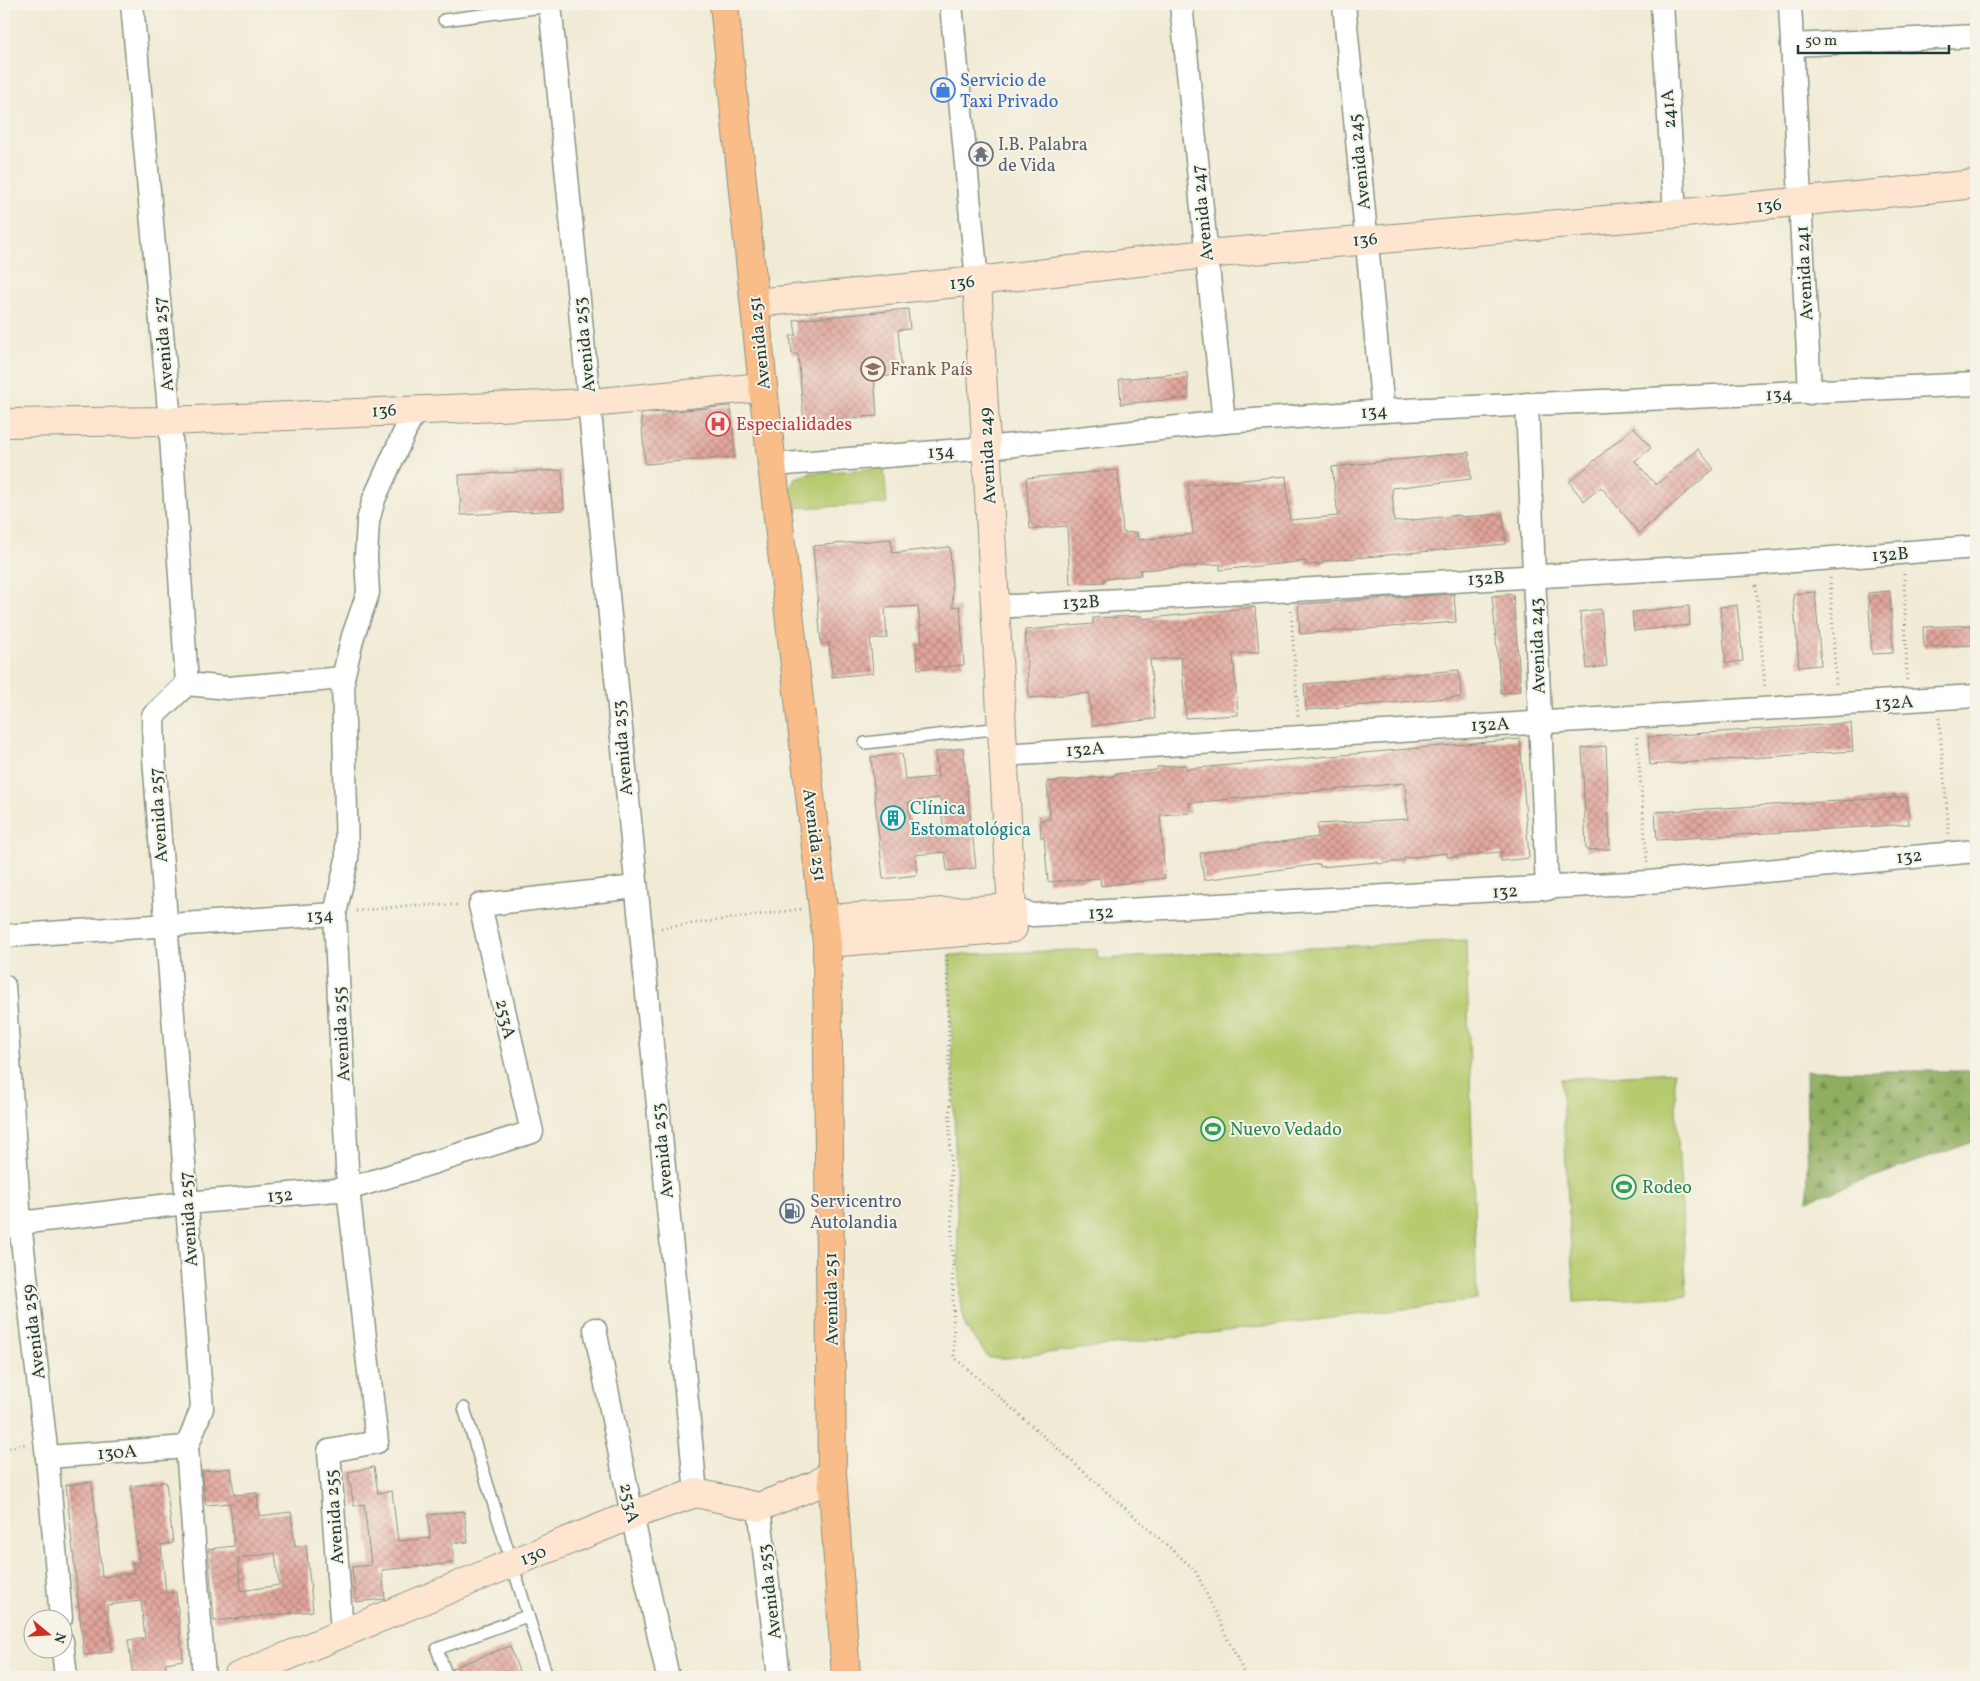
<svg xmlns="http://www.w3.org/2000/svg" width="1980" height="1681" viewBox="0 0 1980 1681" font-family="Vollkorn,serif">
  <style>
    .forest { fill: url(#forest-firs); stroke: #58764a }
    .park { fill: #b6ca6e; stroke: #6a8451 }
    .building { fill: url(#building-cross-hatch); fill-rule: evenodd }
    .lines { fill: none; stroke-linecap: round; stroke-linejoin: round }
    .lane-casing { stroke: #889484; stroke-width: 14 }
    .street-casing { stroke: #889484; stroke-width: 25 }
    .secondary-casing { stroke: #889484; stroke-width: 30 }
    .primary-casing { stroke: #889484; stroke-width: 30 }
    .path { stroke: #889484; stroke-width: 3; stroke-dasharray: 1 4; stroke-linecap: butt }
    .lane { stroke: #fff; stroke-width: 11 }
    .street { stroke: #fff; stroke-width: 22 }
    .secondary { stroke: #fde5d0; stroke-width: 28 }
    .primary { stroke: #f9bd89; stroke-width: 28 }
    .labels { text-anchor: middle; stroke-width: 4; stroke-linejoin: round; paint-order: stroke }
    .shop-label { font-size: 18px; fill: #366cbe; stroke: #f7f3e8; text-anchor: start }
    .street-label { font-size: 18px; fill: #1f3d34; stroke: #f7f3e8 }
    .worship-label { font-size: 18px; fill: #5b616d; stroke: #f7f3e8; text-anchor: start }
    .education-label { font-size: 18px; fill: #785e54; stroke: #f7f3e8; text-anchor: start }
    .health-label { font-size: 18px; fill: #be3a42; stroke: #f7f3e8; text-anchor: start }
    .culture-label { font-size: 18px; fill: #0d838f; stroke: #f7f3e8; text-anchor: start }
    .leisure-label { font-size: 18px; fill: #27864d; stroke: #f7f3e8; text-anchor: start }
    .service-label { font-size: 18px; fill: #4e5e75; stroke: #f7f3e8; text-anchor: start }
  </style>
  <defs>
    <pattern id="forest-firs" width="22" height="20" patternUnits="userSpaceOnUse" patternTransform="scale(1.25)"><rect width="22" height="20" fill="#90ae61"/><path d="M5 1l3.5 6h-7zM16 11l3.5 6h-7z" fill="#758f51"/></pattern>
    <pattern id="building-cross-hatch" width="8" height="8" patternUnits="userSpaceOnUse" patternTransform="scale(1.25)"><rect width="8" height="8" fill="#e2a59b"/><path d="M0 0l8 8M0 8l8-8" fill="none" stroke="#b7887f"/></pattern>
  </defs>
  <rect width="100%" height="100%" fill="#f7f3e8"/>
  <filter id="ink" filterUnits="userSpaceOnUse"><feTurbulence type="fractalNoise" baseFrequency=".02" numOctaves="2"/><feDisplacementMap in="SourceGraphic" scale="10" xChannelSelector="R" yChannelSelector="G"/><feConvolveMatrix kernelMatrix="1 2 1 2 8 2 1 2 1" color-interpolation-filters="sRGB"/></filter>
  <filter id="wash" filterUnits="userSpaceOnUse"><feTurbulence type="fractalNoise" baseFrequency=".0096" numOctaves="4" result="noise"/><feDisplacementMap in="SourceGraphic" scale="20" xChannelSelector="R" yChannelSelector="G"/><feGaussianBlur stdDeviation="1.12" result="paint"/><feColorMatrix in="noise" values="0 0 0 0 0 0 0 0 0 0 0 0 0 0 0 0 0 1.4 0 .05"/><feComposite in="paint" operator="in"/></filter>
  <g filter="url(#wash)">
    <rect width="100%" height="100%" fill="#f1ebd5"/>
    <polygon class="forest" points="1806,1071 1976,1071 1976,1141 1808,1200"/>
    <g class="park">
      <polygon points="884,468 887,504 792,508 790,491 795,478 812,473"/>
      <polygon points="1466,940 1477,1300 1007,1358 989,1358 966,1328 960,1301 949,955 1097,949 1098,959"/>
      <polygon points="1674,1072 1687,1296 1574,1302 1561,1079"/>
    </g>
    <g id="blocks">
      <g class="building">
        <polygon points="908,309 910,329 898,330 902,375 874,377 877,416 804,422 798,354 792,354 790,336 796,335 794,320"/>
        <polygon points="1187,373 1189,398 1121,404 1119,379"/>
        <polygon points="731,406 735,457 645,464 641,414"/>
        <polygon points="1634,427 1651,448 1635,461 1656,485 1698,449 1714,469 1639,533 1601,487 1584,501 1569,482"/>
        <polygon points="1469,452 1471,479 1392,488 1394,522 1460,515 1461,517 1503,514 1506,544 1323,561 1323,564 1306,565 1306,561 1220,570 1220,564 1140,570 1141,575 1104,579 1104,582 1070,584 1067,526 1030,529 1026,478 1118,470 1123,533 1137,532 1138,540 1193,534 1188,485 1286,476 1290,520 1338,516 1332,467"/>
        <polygon points="562,470 564,510 461,515 459,475"/>
        <polygon points="891,539 892,553 950,547 953,607 960,606 964,665 918,669 916,643 922,643 918,606 885,608 887,638 870,639 873,673 832,677 829,643 821,644 813,546"/>
        <polygon points="1890,591 1893,653 1872,654 1868,593"/>
        <polygon points="1815,592 1821,665 1799,667 1793,594"/>
        <polygon points="1454,594 1456,622 1300,634 1298,604"/>
        <polygon points="1513,594 1521,691 1501,693 1492,596"/>
        <polygon points="1737,605 1743,661 1726,663 1720,607"/>
        <polygon points="1689,606 1690,625 1634,631 1632,612"/>
        <polygon points="1255,607 1259,652 1233,654 1238,715 1186,718 1181,657 1150,660 1155,719 1092,726 1089,693 1029,698 1025,630 1093,624 1093,618 1142,616 1142,619"/>
        <polygon points="1601,609 1607,666 1587,669 1580,612"/>
        <polygon points="1976,625 1976,645 1924,647 1923,627"/>
        <polygon points="1459,670 1461,697 1306,710 1304,684"/>
        <polygon points="1851,723 1853,751 1650,765 1648,737"/>
        <polygon points="1520,739 1529,858 1501,861 1501,852 1447,857 1447,853 1404,858 1404,861 1378,864 1378,862 1320,867 1320,864 1204,880 1200,853 1318,837 1317,824 1408,819 1405,783 1189,803 1190,813 1160,815 1165,878 1101,886 1100,878 1048,882 1044,837 1041,838 1040,820 1050,819 1047,782 1115,776 1114,774 1157,770 1157,767 1186,765 1186,769"/>
        <polygon points="1606,746 1610,849 1586,850 1582,748"/>
        <path d="M963,748L976,868L947,871L945,852L915,855L917,875L883,879L871,757L902,754L905,780L938,777L935,752ZM940,798L944,833L912,837L908,802Z"/>
        <polygon points="1907,797 1909,824 1657,840 1655,812"/>
        <polygon points="374,1467 378,1493 392,1491 398,1541 430,1538 428,1515 464,1511 468,1542 452,1543 454,1563 382,1570 385,1599 356,1602 352,1567 371,1565 364,1504 354,1506 348,1472"/>
        <path d="M231,1468L234,1495L257,1493L259,1516L291,1512L295,1547L306,1545L313,1611L214,1621L208,1549L234,1546L230,1503L206,1505L202,1471ZM275,1553L279,1585L241,1591L238,1558Z"/>
        <polygon points="92,1482 102,1577 134,1573 132,1563 139,1563 131,1486 166,1482 173,1543 161,1545 166,1593 176,1592 183,1660 165,1663 168,1677 133,1677 128,1640 145,1638 141,1601 107,1605 112,1652 84,1655 66,1485"/>
        <polygon points="510,1646 521,1677 454,1677 452,1668"/>
      </g>
    </g>
  </g>
  <g filter="url(#ink)">
    <use href="#blocks" fill-opacity="0" stroke="#889484" stroke-width="1"/>
    <g class="lines">
      <g class="lane-casing">
        <g id="lane">
          <polyline points="444,20 550,6"/>
          <polyline points="865,743 1002,728"/>
          <polyline points="464,1408 547,1677"/>
          <polyline points="447,1677 437,1649 527,1616"/>
        </g>
      </g>
      <g class="street-casing">
        <g id="street">
          <polyline points="132,4 170,421 187,684"/>
          <polyline points="550,4 696,1493"/>
          <polyline points="951,4 977,281"/>
          <polyline points="1181,4 1224,422"/>
          <polyline points="1344,4 1383,411"/>
          <polyline points="1662,4 1675,214"/>
          <polyline points="1790,4 1810,393"/>
          <polyline points="1792,45 1976,36"/>
          <polyline points="1527,404 1547,889"/>
          <polyline points="773,465 987,448 1224,422 1383,411 1976,384"/>
          <polyline points="995,607 1754,564 1976,547"/>
          <polyline points="1003,755 1976,696"/>
          <polyline points="1012,908 1033,915 1649,882 1976,851"/>
          <polyline points="4,936 335,914"/>
          <polyline points="4,986 20,1223 47,1457 61,1618"/>
          <polyline points="20,1223 186,1203 348,1189 532,1132 480,905 635,887"/>
          <polyline points="595,1329 632,1515 668,1677"/>
          <polyline points="47,1457 187,1447"/>
          <polyline points="759,1507 779,1677"/>
          <polyline points="342,1632 329,1451 377,1442 348,1189 335,914 347,859 343,678 353,636 368,593 366,557 368,521 374,499 415,409"/>
          <polyline points="62,1641 66,1677"/>
          <polyline points="204,1677 187,1447 202,1408 154,757 153,716 187,684 228,688 343,678"/>
        </g>
      </g>
      <g class="secondary-casing">
        <g id="secondary">
          <polyline points="755,303 977,281 1206,254 1675,214 1976,184"/>
          <polyline points="4,423 170,421 589,403 763,387"/>
          <polyline points="825,919 1012,908"/>
          <polyline points="827,943 1013,928 977,281"/>
          <polyline points="237,1677 510,1564 632,1515 696,1493 759,1507 818,1484 832,1473"/>
        </g>
      </g>
      <g class="primary-casing">
        <polyline id="primary" points="724,4 763,387 827,943 832,1473 846,1677"/>
      </g>
      <g class="path">
        <polyline points="1904,574 1907,680"/>
        <polyline points="1830,578 1836,684"/>
        <polyline points="1756,585 1765,688"/>
        <polyline points="1291,610 1298,716"/>
        <polyline points="1939,718 1949,834"/>
        <polyline points="1637,737 1647,863"/>
        <polyline points="356,911 414,905 460,905"/>
        <polyline points="661,928 801,909"/>
        <polyline points="947,955 954,1357 1195,1570 1246,1677"/>
        <polyline points="4,1449 25,1444"/>
      </g>
      <use href="#lane" class="lane"/>
      <use href="#street" class="street"/>
      <use href="#secondary" class="secondary"/>
      <use href="#primary" class="primary"/>
    </g>
  </g>
  <defs>
    <g id="shop-ring" transform="scale(1.25)"><circle r="9.5" fill="#f7f3e8" stroke="#3f7fe0" stroke-width="1.5"/><path d="M-5-2.5h2.3a2.7 3.5 0 0 1 5.4 0H5L5.5 6h-11ZM-1.5-2.5h3a1.5 2.3 0 0 0-3 0Z" fill="#3f7fe0"/></g>
    <g id="temple-ring" transform="scale(1.25)"><circle r="9.5" fill="#f7f3e8" stroke="#6b7280" stroke-width="1.5"/><path d="M0-6L5-2H3V0L6.5 2.5H4V6H1.5V3h-3V6H-4V2.5H-6.5L-3 0V-2H-5Z" fill="#6b7280"/></g>
    <g id="school-ring" transform="scale(1.25)"><circle r="9.5" fill="#f7f3e8" stroke="#8d6e63" stroke-width="1.5"/><path d="M0-5L7-2L0 1L-7-2ZM-4 1L0 2.5L4 1V4Q0 6-4 4Z" fill="#8d6e63"/></g>
    <g id="hospital-ring" transform="scale(1.25)"><circle r="9.5" fill="#f7f3e8" stroke="#e0444e" stroke-width="1.5"/><path d="M-5-5h3v3.5h4V-5h3V5h-3V1.5h-4V5h-3Z" fill="#e0444e"/></g>
    <g id="building-ring" transform="scale(1.25)"><circle r="9.5" fill="#f7f3e8" stroke="#0f9aa8" stroke-width="1.5"/><path d="M-4-6H4V6H1V3H-1V6H-4ZM-2.5-4.3h1.7v1.8h-1.7ZM.8-4.3h1.7v1.8H.8ZM-2.5-1h1.7V.8h-1.7ZM.8-1h1.7V.8H.8Z" fill="#0f9aa8"/></g>
    <g id="stadium-ring" transform="scale(1.25)"><circle r="9.5" fill="#f7f3e8" stroke="#2e9e5b" stroke-width="1.5"/><path d="M0-5a6.5 5 0 1 0 0 10a6.5 5 0 1 0 0-10ZM-3.5-1.8h7v3.6h-7Z" fill="#2e9e5b"/></g>
    <g id="fuel-ring" transform="scale(1.25)"><circle r="9.5" fill="#f7f3e8" stroke="#5c6f8a" stroke-width="1.5"/><path d="M-5.5-6h7V0h2V4h1.3V-2.5L3-4.5l.8-.8L6-3V5H2.5V1h-1V6h-7ZM-4.2-4.7v3.2H.2V-4.7Z" fill="#5c6f8a"/></g>
  </defs>
  <g fill-rule="evenodd">
    <use href="#shop-ring" x="943" y="90"/>
    <use href="#temple-ring" x="981" y="154"/>
    <use href="#school-ring" x="873" y="369"/>
    <use href="#hospital-ring" x="718" y="424"/>
    <use href="#building-ring" x="893" y="818"/>
    <use href="#stadium-ring" x="1213" y="1129"/>
    <use href="#stadium-ring" x="1624" y="1187"/>
    <use href="#fuel-ring" x="792" y="1211"/>
  </g>
  <g class="labels">
    <g class="shop-label">
      <text x="960" y="86">Servicio de<tspan x="960" dy="21">Taxi Privado</tspan></text>
    </g>
    <g class="street-label">
      <text transform="translate(1668 109) rotate(-94)" y="6">241A</text>
      <text transform="translate(1359 162) rotate(-96)" y="6">Avenida 245</text>
      <text transform="translate(1769 205) rotate(-6)" y="6">136</text>
      <text transform="translate(1202 213) rotate(-96)" y="6">Avenida 247</text>
      <text transform="translate(1365 239) rotate(-5)" y="6">136</text>
      <text transform="translate(1804 273) rotate(-93)" y="6">Avenida 241</text>
      <text transform="translate(962 282) rotate(-6)" y="6">136</text>
      <text transform="translate(759 343) rotate(-96)" y="6">Avenida 251</text>
      <text transform="translate(163 344) rotate(-95)" y="6">Avenida 257</text>
      <text transform="translate(584 345) rotate(-96)" y="6">Avenida 253</text>
      <text transform="translate(1779 394) rotate(-2)" y="6">134</text>
      <text transform="translate(384 410) rotate(-3)" y="6">136</text>
      <text transform="translate(1374 411) rotate(-4)" y="6">134</text>
      <text transform="translate(941 451) rotate(-4)" y="6">134</text>
      <text transform="translate(987 456) rotate(-93)" y="6">Avenida 249</text>
      <text transform="translate(1890 554) rotate(-4)" y="6">132B</text>
      <text transform="translate(1486 578) rotate(-3)" y="6">132B</text>
      <text transform="translate(1081 602) rotate(-3)" y="6">132B</text>
      <text transform="translate(1537 646) rotate(-92)" y="6">Avenida 243</text>
      <text transform="translate(1894 702) rotate(-3)" y="6">132A</text>
      <text transform="translate(1490 724) rotate(-3)" y="6">132A</text>
      <text transform="translate(622 748) rotate(-95)" y="6">Avenida 253</text>
      <text transform="translate(1085 749) rotate(-4)" y="6">132A</text>
      <text transform="translate(158 815) rotate(-94)" y="6">Avenida 257</text>
      <text transform="translate(815 835) rotate(83)" y="6">Avenida 251</text>
      <text transform="translate(1909 856) rotate(-6)" y="6">132</text>
      <text transform="translate(1505 891) rotate(-3)" y="6">132</text>
      <text transform="translate(1101 912) rotate(-3)" y="6">132</text>
      <text transform="translate(320 915) rotate(-4)" y="6">134</text>
      <text transform="translate(506 1019) rotate(77)" y="6">253A</text>
      <text transform="translate(341 1034) rotate(-93)" y="6">Avenida 255</text>
      <text transform="translate(662 1151) rotate(-96)" y="6">Avenida 253</text>
      <text transform="translate(280 1195) rotate(-5)" y="6">132</text>
      <text transform="translate(188 1219) rotate(-94)" y="6">Avenida 257</text>
      <text transform="translate(831 1299) rotate(-91)" y="6">Avenida 251</text>
      <text transform="translate(33 1332) rotate(-97)" y="6">Avenida 259</text>
      <text transform="translate(117 1452) rotate(-4)" y="6">130A</text>
      <text transform="translate(630 1503) rotate(78)" y="6">253A</text>
      <text transform="translate(334 1517) rotate(-94)" y="6">Avenida 255</text>
      <text transform="translate(533 1555) rotate(-22)" y="6">130</text>
      <text transform="translate(769 1592) rotate(-97)" y="6">Avenida 253</text>
    </g>
    <g class="worship-label">
      <text x="998" y="150">I.B. Palabra<tspan x="998" dy="21">de Vida</tspan></text>
    </g>
    <g class="education-label">
      <text x="890" y="375">Frank País</text>
    </g>
    <g class="health-label">
      <text x="736" y="430">Especialidades</text>
    </g>
    <g class="culture-label">
      <text x="910" y="814">Clínica<tspan x="910" dy="21">Estomatológica</tspan></text>
    </g>
    <g class="leisure-label">
      <text x="1230" y="1135">Nuevo Vedado</text>
      <text x="1642" y="1193">Rodeo</text>
    </g>
    <g class="service-label">
      <text x="810" y="1207">Servicentro<tspan x="810" dy="21">Autolandia</tspan></text>
    </g>
  </g>
  <rect width="1980" height="1681" fill="none" stroke="#f7f3e8" stroke-width="20"/>
  <g transform="translate(48 1634) rotate(108)"><circle r="24" fill="#f7f3e8" stroke="#a1aaa0"/>
  <path d="M0-4L9 19L0 12L-9 19Z" fill="#c8321e"/>
  <text y="-8" font-size="14" font-weight="bold" text-anchor="middle" fill="#1f3d34">N</text>
  </g>
  <path d="M1798 45v8h151v-8" fill="none" stroke="#1f3d34" stroke-width="2.5"/>
  <text x="1805" y="45" font-size="15" fill="#1f3d34" stroke="#f7f3e8" stroke-width="4" paint-order="stroke">50 m</text>
</svg>
